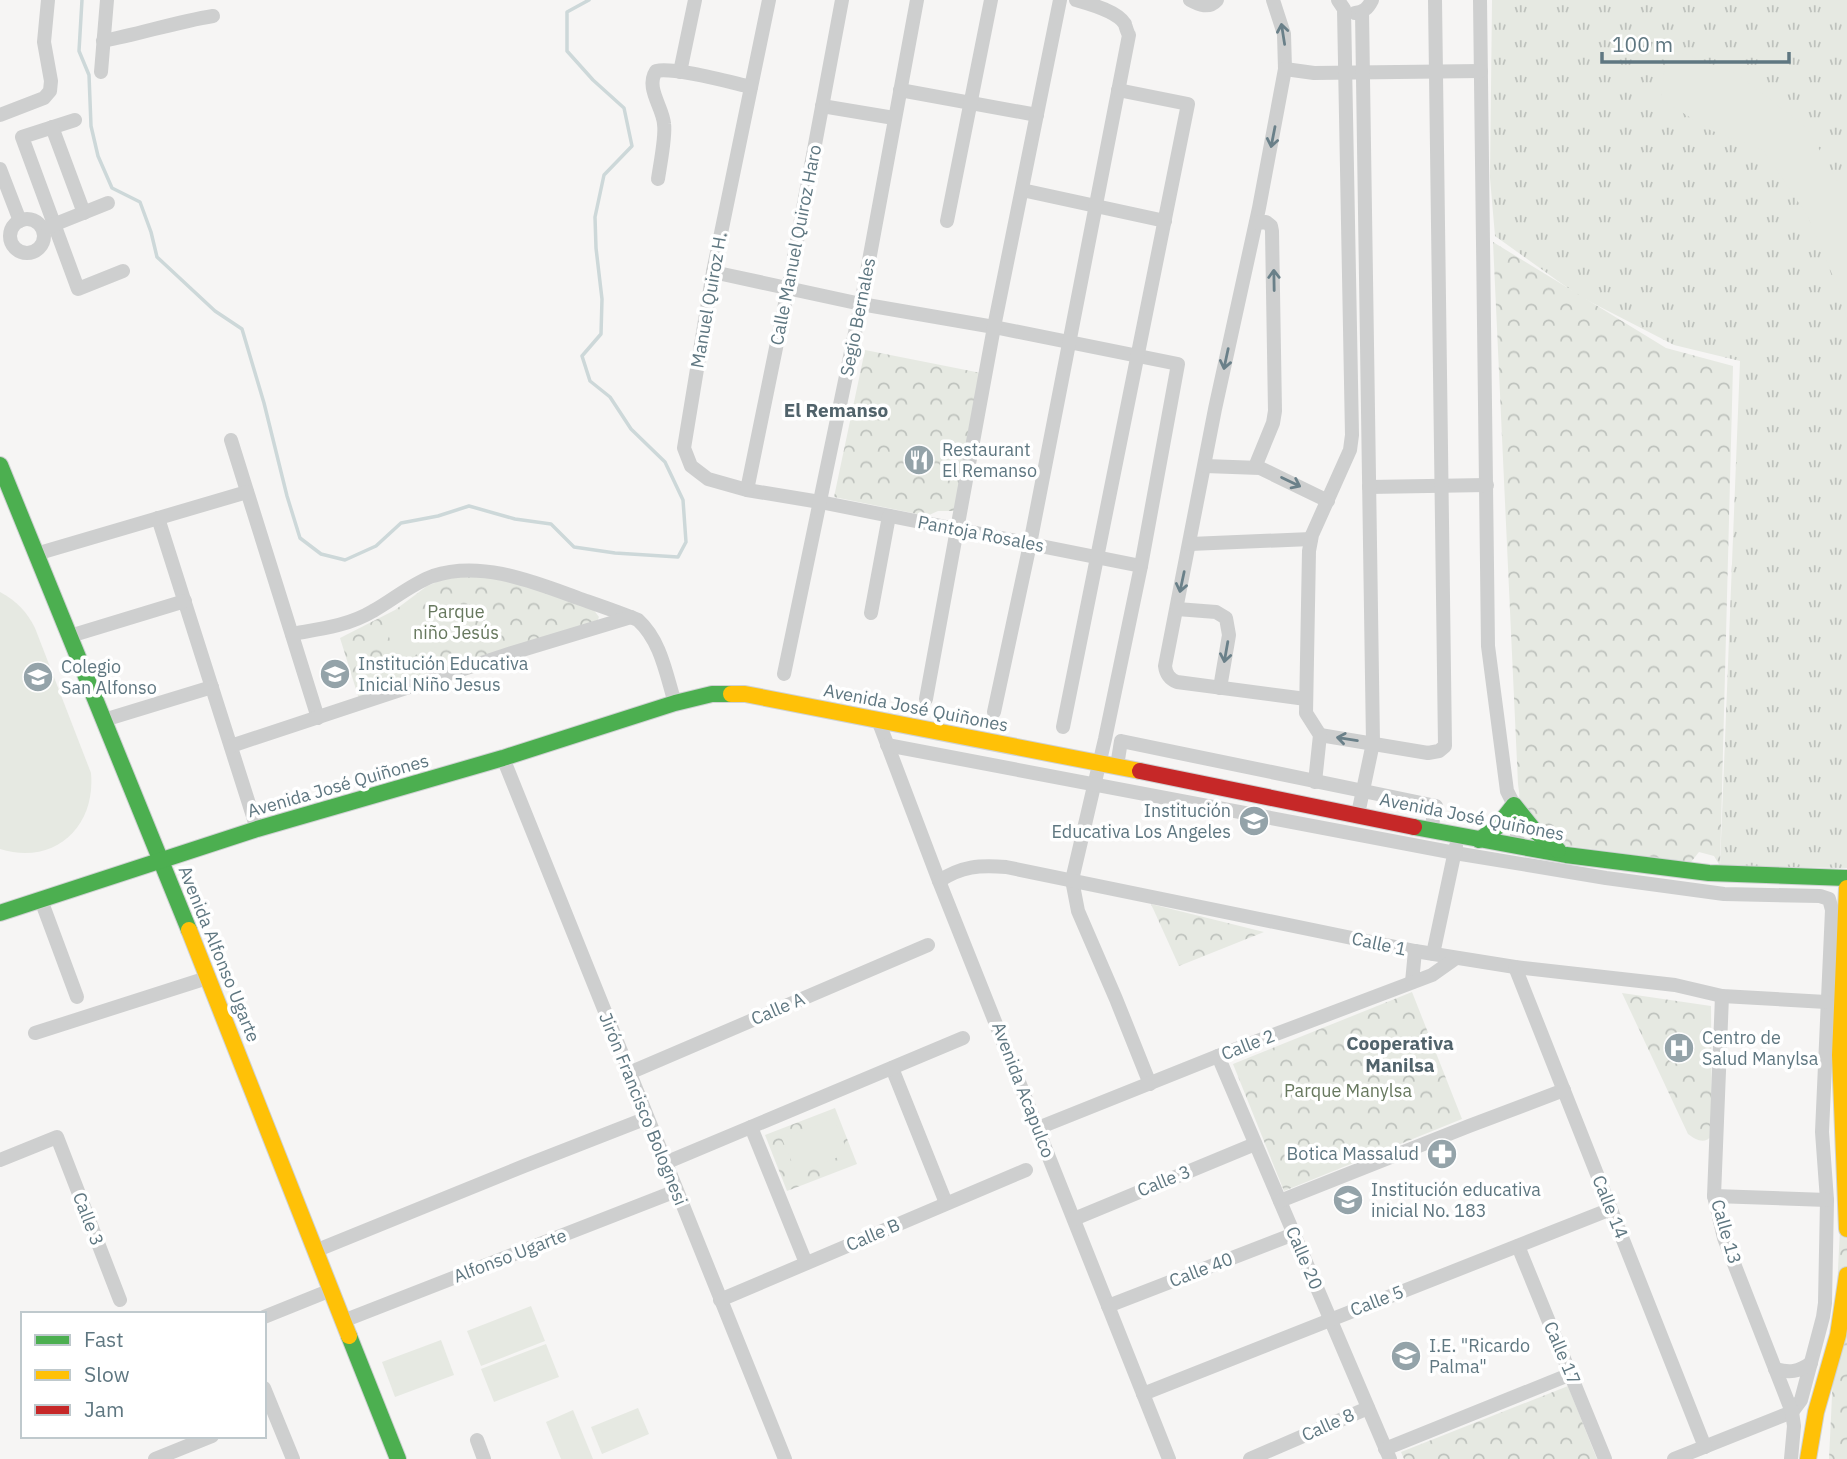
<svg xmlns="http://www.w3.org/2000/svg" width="1847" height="1459" viewBox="0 0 1847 1459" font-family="'IBM Plex Sans',sans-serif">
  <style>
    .grass { fill: url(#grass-tufts) }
    .forest { fill: url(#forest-crowns) }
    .pitch { fill: #e6e9e2 }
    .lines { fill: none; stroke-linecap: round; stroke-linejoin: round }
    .stream { stroke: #cdd8d9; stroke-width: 3.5 }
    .fast-casing { stroke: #cfd2d3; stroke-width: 18 }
    .slow-casing { stroke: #cfd2d3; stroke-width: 18 }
    .jam-casing { stroke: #cfd2d3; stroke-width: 18 }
    .street { stroke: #cecfcf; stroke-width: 14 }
    .fast { stroke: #4caf50; stroke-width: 16 }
    .slow { stroke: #ffc107; stroke-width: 16 }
    .jam { stroke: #c62828; stroke-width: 16 }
    .oneway { stroke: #6a8089 }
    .labels { text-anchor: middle; stroke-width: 7; stroke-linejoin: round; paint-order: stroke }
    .street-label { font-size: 18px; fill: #5f7781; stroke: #fff }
    .poi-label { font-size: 18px; fill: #5f7781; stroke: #fff; text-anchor: start }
    .park-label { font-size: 18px; fill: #67785e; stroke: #fff }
    .neighbourhood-label { font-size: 19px; font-weight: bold; fill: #51636b; stroke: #fff }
  </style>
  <defs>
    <pattern id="grass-tufts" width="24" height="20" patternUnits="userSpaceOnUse" patternTransform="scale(1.75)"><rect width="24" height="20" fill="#e6e9e2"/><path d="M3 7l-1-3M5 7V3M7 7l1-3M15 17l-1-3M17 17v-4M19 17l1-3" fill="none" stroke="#bec2bd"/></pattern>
    <pattern id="forest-crowns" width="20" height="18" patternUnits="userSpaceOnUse" patternTransform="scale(1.75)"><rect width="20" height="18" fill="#e6e9e2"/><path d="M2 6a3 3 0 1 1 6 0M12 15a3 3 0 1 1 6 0" fill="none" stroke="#bec2bd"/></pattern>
  </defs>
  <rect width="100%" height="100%" fill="#f6f5f4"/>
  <polygon class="grass" points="1492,0 1847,0 1847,868 1720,866 1740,361 1674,345 1579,296 1495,236 1490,178"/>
  <g class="forest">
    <polygon points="1493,242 1666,348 1733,366 1720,866 1714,856 1699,852 1691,862 1562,845 1544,835 1520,799 1518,784"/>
    <polygon points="865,350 981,373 954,511 938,511 927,516 834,497"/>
    <polygon points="479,576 536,587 593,609 599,617 596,624 359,699 340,638 395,610 427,586 447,578"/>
    <polygon points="1151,904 1264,932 1179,966"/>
    <polygon points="1412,992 1462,1119 1284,1191 1233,1064"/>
    <path d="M1622,993L1711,1006L1712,1135C1705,1145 1696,1140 1688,1134Z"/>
    <polygon points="1847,1081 1847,1459 1829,1459"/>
    <polygon points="835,1108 857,1164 787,1191 765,1135"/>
    <polygon points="1568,1386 1597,1459 1404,1459 1401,1452"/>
  </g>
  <g class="pitch">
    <polygon points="1667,47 1737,74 1807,128 1847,198 1847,323 1843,300 1807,215 1763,150 1710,130 1661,99"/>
    <path d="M0,592C17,601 27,612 35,628L91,773C96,827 54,866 0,849Z"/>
    <polygon points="457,596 475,633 399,661 384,625"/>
    <polygon points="834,1118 848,1153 797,1174 782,1139"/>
    <polygon points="531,1306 545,1341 481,1366 467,1331"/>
    <polygon points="441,1340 454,1375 395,1397 382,1362"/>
    <polygon points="546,1344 559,1377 494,1402 481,1369"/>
    <polygon points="638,1408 649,1434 602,1454 591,1427"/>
    <polygon points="573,1410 593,1459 561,1459 546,1422"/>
  </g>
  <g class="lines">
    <polyline class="stream" points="82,0 79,51 89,75 91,126 98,156 112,188 140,202 151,232 157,257 215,311 242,329 264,403 287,496 300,538 321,554 345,560 376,546 401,523 438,516 469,506 515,519 551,524 574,547 615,553 678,557 686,542 683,500 665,462 631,429 610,397 590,381 582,356 601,334 602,299 596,248 595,217 604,175 632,146 624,108 593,80 567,51 567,12 589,0"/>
    <g class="fast-casing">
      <g id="fast">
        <polyline points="0,465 189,930"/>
        <polyline points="1414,827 1566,855 1709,873 1847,878"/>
        <polyline points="1479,840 1496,828 1514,805 1534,830 1558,850"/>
        <polyline points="0,913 257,829 503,758 675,703 712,694 731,694"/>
        <polyline points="349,1336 398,1459"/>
      </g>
    </g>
    <g class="slow-casing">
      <g id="slow">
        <polyline points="731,694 745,694 1140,771"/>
        <polyline points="1847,888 1840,1055 1847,1229"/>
        <polyline points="189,930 349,1336"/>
        <polyline points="1808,1459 1816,1412 1838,1335 1847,1275"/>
      </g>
    </g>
    <g class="jam-casing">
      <polyline id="jam" points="1140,771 1414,827"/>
    </g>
    <g class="street">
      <polyline points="769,0 713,272 684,448 691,466 708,479 747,490 820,502 1141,566"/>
      <path d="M1190,0C1199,5 1209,9 1217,0"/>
      <path d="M1273,0L1284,34L1285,69L1259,208L1215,409L1165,666C1166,674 1169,679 1177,682L1306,699"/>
      <polyline points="1480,0 1488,646 1507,791 1514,805"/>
      <path d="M1355,13C1364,12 1368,8 1372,0"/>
      <path d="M103,41C140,34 176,22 213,16"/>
      <polyline points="1285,69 1314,73 1481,71"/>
      <polyline points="101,72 107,0"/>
      <polyline points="680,72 695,0"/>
      <polyline points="900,90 1037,115"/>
      <polyline points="822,106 894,118"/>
      <polyline points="0,115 44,98 50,91 51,81 44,42 48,0"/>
      <polyline points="75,120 22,137 78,289 123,271"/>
      <polyline points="52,127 84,213"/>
      <polyline points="0,169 20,221"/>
      <path d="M658,179C660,165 666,136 664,124C663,107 645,88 656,71C675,67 729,82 751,87"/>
      <polyline points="1022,190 1165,221"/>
      <circle cx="27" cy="236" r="17"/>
      <polyline points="947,221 991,0"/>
      <polyline points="48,227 108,203"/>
      <polyline points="713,272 861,304 994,327 1178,364 1141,566 1105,739 1072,880 1078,911 1116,999 1150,1084"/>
      <polyline points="231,440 318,718"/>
      <polyline points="1205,466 1260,468 1328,501"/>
      <polyline points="1255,467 1273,423 1275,411 1272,231 1271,226 1266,222 1256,223"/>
      <polyline points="1369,487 1487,485"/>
      <polyline points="747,490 788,289 842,0"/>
      <polyline points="158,518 257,829"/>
      <polyline points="1190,544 1311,539"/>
      <polyline points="36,554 247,492"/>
      <polyline points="1177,609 1216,612 1226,618 1229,635 1220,688"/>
      <polyline points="871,613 889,516"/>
      <path d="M292,634C320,629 348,626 373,611C393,600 411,584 433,576C481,560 534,582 578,598C598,605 619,612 638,620C661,641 666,674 675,703"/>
      <polyline points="70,636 185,601"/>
      <polyline points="784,674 861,304 917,0"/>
      <polyline points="926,699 994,327 1060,0"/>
      <path d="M994,712L1030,544L1129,35C1128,34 1125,25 1125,24C1117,11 1090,4 1076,0"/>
      <polyline points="104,720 212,687"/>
      <polyline points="878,720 939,881 1169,1459"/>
      <polyline points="1063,727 1188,104 1118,90"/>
      <polyline points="1320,735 1428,753 1439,751 1445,746 1435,0"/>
      <polyline points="887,745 1455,853 1606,878 1724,894 1820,896 1829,899 1832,910 1822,1132 1827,1200 1825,1303 1823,1317 1801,1400 1792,1412 1674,1459"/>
      <polyline points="231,746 512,653 631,617"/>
      <polyline points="503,758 785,1459"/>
      <polyline points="1117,766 1121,741 1436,806 1431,829"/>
      <polyline points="1315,782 1320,735 1306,713 1309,551 1312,535 1350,450 1352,435 1344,9 1338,0"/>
      <polyline points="1515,808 1518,846"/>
      <polyline points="1358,814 1373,743 1362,12"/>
      <path d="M939,881C962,866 979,865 1006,867L1415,951L1515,967L1675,985L1722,996L1826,1002"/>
      <polyline points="41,900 77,997"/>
      <polyline points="1433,954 1456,846"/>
      <polyline points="1515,967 1705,1447"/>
      <polyline points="1412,982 1415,951"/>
      <polyline points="1722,996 1714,1196 1724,1238 1792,1412 1794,1426 1791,1459"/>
      <polyline points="35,1033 207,978"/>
      <polyline points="1218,1056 1390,1459"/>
      <polyline points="892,1068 946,1203"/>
      <polyline points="629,1073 928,945"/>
      <polyline points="751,1127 806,1263"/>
      <polyline points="1038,1128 1218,1056 1432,975 1456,958"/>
      <polyline points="0,1160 57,1137 120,1300"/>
      <polyline points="665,1163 963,1038"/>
      <polyline points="1714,1196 1827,1200"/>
      <polyline points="1280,1201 1469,1126 1564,1090"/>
      <polyline points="1074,1219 1255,1144"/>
      <polyline points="1518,1246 1605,1459"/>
      <polyline points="315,1251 524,1166 647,1118"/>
      <polyline points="720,1300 1026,1170"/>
      <polyline points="1108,1306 1294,1234"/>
      <polyline points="264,1317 331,1290"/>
      <polyline points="343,1321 676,1191"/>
      <path d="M1775,1369C1790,1373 1798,1372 1811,1363"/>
      <polyline points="264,1388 293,1459"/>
      <polyline points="1143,1394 1611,1209"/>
      <polyline points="477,1440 484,1459"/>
      <polyline points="1385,1449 1571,1374"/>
      <polyline points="155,1459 212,1436"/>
      <polyline points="1250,1459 1368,1408"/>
    </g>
    <use href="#fast" class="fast"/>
    <use href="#slow" class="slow"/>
    <use href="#jam" class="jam"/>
  </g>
  <defs><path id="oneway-shaft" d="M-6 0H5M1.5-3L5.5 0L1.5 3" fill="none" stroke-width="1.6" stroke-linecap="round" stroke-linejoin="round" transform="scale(1.75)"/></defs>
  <g class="oneway">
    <use href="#oneway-shaft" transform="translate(1283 34) rotate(-99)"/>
    <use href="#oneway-shaft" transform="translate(1273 137) rotate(101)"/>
    <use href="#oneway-shaft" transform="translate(1274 280) rotate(-91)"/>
    <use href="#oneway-shaft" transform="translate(1226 359) rotate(102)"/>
    <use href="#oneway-shaft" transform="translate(1291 482) rotate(26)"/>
    <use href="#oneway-shaft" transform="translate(1182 582) rotate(102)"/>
    <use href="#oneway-shaft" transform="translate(1226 652) rotate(100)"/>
    <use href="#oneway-shaft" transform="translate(1347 739) rotate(-171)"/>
  </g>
  <defs>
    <g id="restaurant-disc" transform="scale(1.575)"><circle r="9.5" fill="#94a3a9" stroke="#fff"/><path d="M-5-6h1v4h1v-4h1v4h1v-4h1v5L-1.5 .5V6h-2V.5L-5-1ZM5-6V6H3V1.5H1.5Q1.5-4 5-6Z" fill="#fff"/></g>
    <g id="school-disc" transform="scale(1.575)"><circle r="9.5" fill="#94a3a9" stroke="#fff"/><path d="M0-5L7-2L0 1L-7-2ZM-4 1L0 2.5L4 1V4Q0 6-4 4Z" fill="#fff"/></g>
    <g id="hospital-disc" transform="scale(1.575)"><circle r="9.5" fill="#94a3a9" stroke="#fff"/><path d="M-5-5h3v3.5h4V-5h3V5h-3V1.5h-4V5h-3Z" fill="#fff"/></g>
    <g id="pharmacy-disc" transform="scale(1.575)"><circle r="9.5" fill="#94a3a9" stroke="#fff"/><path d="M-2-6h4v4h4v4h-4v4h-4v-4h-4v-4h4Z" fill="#fff"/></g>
  </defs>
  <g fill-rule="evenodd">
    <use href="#restaurant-disc" x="919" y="460"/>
    <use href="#school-disc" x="335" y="674"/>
    <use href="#school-disc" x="38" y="677"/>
    <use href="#school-disc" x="1254" y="821"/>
    <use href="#hospital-disc" x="1679" y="1048"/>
    <use href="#pharmacy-disc" x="1442" y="1154"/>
    <use href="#school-disc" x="1348" y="1200"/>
    <use href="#school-disc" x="1406" y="1356"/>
  </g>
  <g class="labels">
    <g class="street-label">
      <text transform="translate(796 245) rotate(-79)" y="6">Calle Manuel Quiroz Haro</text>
      <text transform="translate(709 300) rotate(-80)" y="6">Manuel Quiroz H.</text>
      <text transform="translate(858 317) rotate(-79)" y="6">Segio Bernales</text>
      <text transform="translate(981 534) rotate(11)" y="6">Pantoja Rosales</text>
      <text transform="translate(916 708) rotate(11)" y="6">Avenida José Quiñones</text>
      <text transform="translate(338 786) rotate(-16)" y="6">Avenida José Quiñones</text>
      <text transform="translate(1472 817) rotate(11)" y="6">Avenida José Quiñones</text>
      <text transform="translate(1379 944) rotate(12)" y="6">Calle 1</text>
      <text transform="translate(219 954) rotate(68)" y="6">Avenida Alfonso Ugarte</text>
      <text transform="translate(778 1009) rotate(-23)" y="6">Calle A</text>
      <text transform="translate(1248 1045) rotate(-21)" y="6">Calle 2</text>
      <text transform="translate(1023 1090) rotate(69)" y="6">Avenida Acapulco</text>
      <text transform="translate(643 1109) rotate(68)" y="6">Jirón Francisco Bolognesi</text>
      <text transform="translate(1164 1181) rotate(-22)" y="6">Calle 3</text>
      <text transform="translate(1610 1207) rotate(68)" y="6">Calle 14</text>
      <text transform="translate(88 1219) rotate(69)" y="6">Calle 3</text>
      <text transform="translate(1726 1232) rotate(74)" y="6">Calle 13</text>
      <text transform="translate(873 1235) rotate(-23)" y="6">Calle B</text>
      <text transform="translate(510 1256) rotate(-21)" y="6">Alfonso Ugarte</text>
      <text transform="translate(1304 1258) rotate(67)" y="6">Calle 20</text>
      <text transform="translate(1201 1270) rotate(-21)" y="6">Calle 40</text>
      <text transform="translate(1377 1301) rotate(-21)" y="6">Calle 5</text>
      <text transform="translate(1562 1353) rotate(67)" y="6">Calle 17</text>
      <text transform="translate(1328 1425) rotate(-24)" y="6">Calle 8</text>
    </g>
    <g class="poi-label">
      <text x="942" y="456">Restaurant<tspan x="942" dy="21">El Remanso</tspan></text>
      <text x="358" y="670">Institución Educativa<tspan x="358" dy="21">Inicial Niño Jesus</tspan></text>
      <text x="61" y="673">Colegio<tspan x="61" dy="21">San Alfonso</tspan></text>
      <text x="1231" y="817" text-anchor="end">Institución<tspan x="1231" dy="21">Educativa Los Angeles</tspan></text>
      <text x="1702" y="1044">Centro de<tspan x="1702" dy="21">Salud Manylsa</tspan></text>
      <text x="1419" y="1160" text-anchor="end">Botica Massalud</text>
      <text x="1371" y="1196">Institución educativa<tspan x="1371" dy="21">inicial No. 183</tspan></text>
      <text x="1429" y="1352">I.E. "Ricardo<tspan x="1429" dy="21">Palma"</tspan></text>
    </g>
    <g class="park-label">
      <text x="456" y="618">Parque<tspan x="456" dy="21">niño Jesús</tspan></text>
      <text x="1348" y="1097">Parque Manylsa</text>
    </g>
    <g class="neighbourhood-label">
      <text x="836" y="417">El Remanso</text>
      <text x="1400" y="1050">Cooperativa<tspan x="1400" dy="22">Manilsa</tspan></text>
    </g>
  </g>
  <rect x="21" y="1312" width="245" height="126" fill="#ffffff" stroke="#bfc9cd" stroke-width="2"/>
  <rect x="35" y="1335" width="35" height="10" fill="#4caf50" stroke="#bfc9cd" stroke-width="2"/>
  <text x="84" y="1347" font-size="21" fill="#5f7781">Fast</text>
  <rect x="35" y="1370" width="35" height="10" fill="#ffc107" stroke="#bfc9cd" stroke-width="2"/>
  <text x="84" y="1382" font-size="21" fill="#5f7781">Slow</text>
  <rect x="35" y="1405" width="35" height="10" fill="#c62828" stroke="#bfc9cd" stroke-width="2"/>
  <text x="84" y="1417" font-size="21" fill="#5f7781">Jam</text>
  <path d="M1602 52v10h187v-10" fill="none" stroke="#5f7781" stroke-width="3.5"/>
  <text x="1612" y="52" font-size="21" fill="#5f7781" stroke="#ffffff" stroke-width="5" paint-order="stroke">100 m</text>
</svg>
